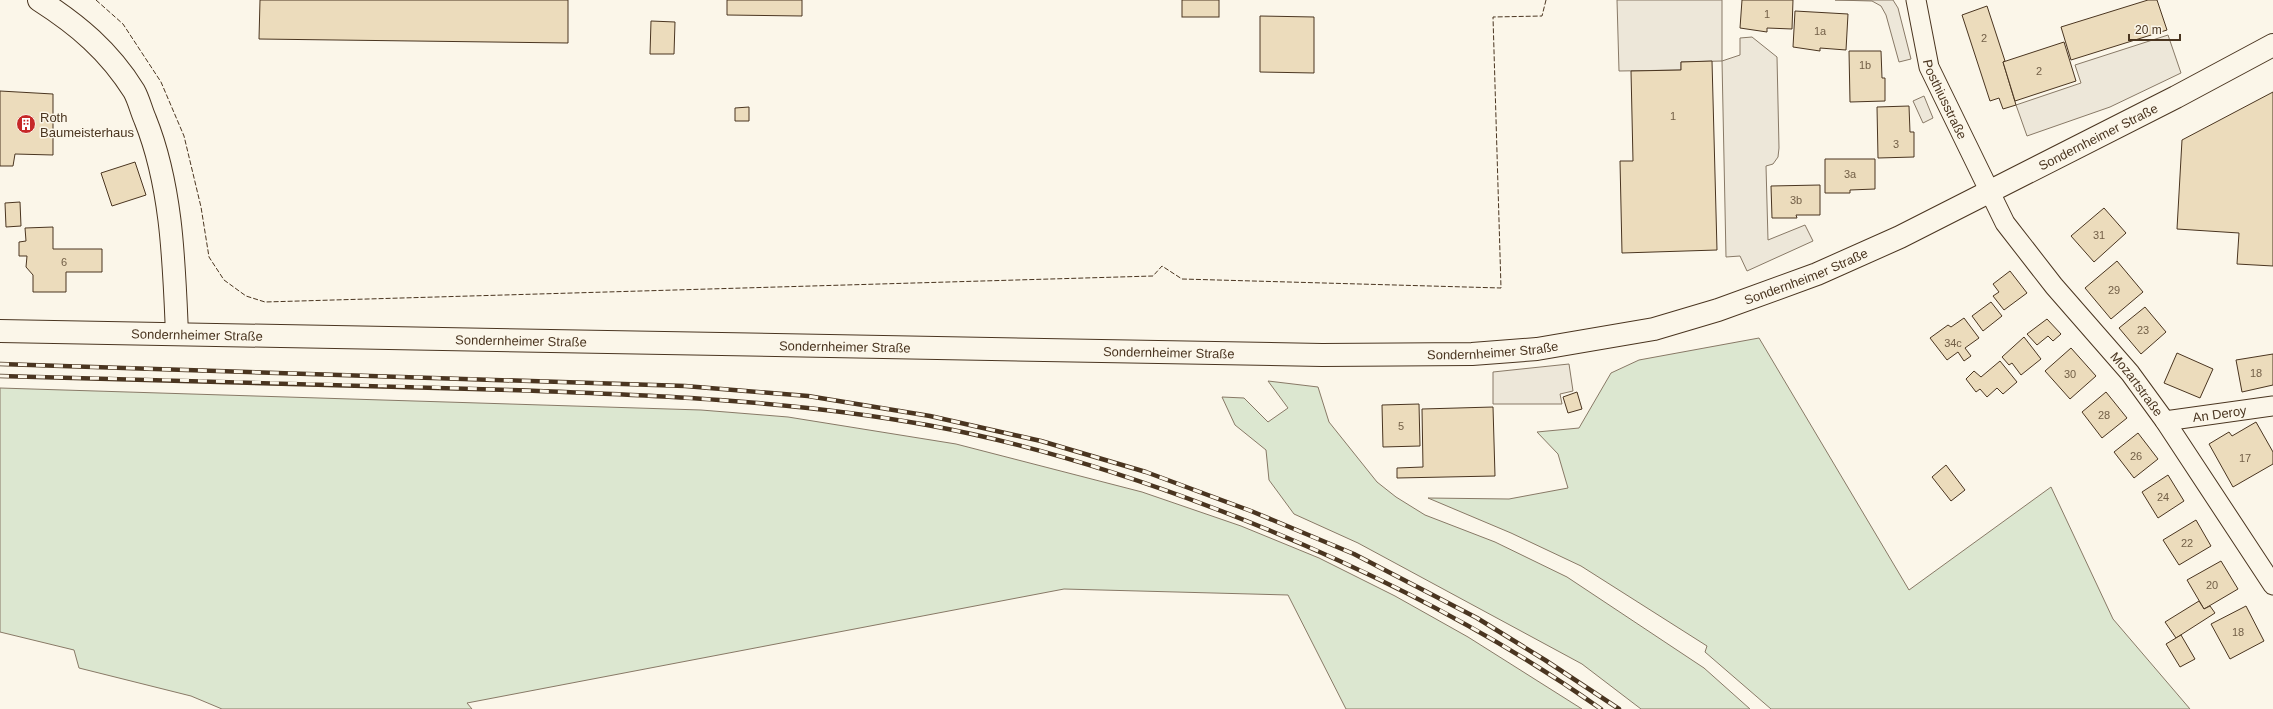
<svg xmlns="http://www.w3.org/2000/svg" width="2273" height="709" viewBox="0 0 2273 709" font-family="Helvetica,sans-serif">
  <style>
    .green { fill: #dce7d0; stroke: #887966 }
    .parking { fill: #ede7d9; stroke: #887966 }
    .building { fill: #ecdcbc; stroke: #4a3520 }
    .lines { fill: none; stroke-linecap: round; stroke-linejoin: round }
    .minor-casing { stroke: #4a3520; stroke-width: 21 }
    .major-casing { stroke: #4a3520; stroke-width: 24 }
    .minor { stroke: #fbf6e9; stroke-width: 19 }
    .major { stroke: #fbf6e9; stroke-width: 22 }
    .rail-casing { stroke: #4a3520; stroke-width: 4.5 }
    .rail { stroke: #fbf6e9; stroke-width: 3; stroke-dasharray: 9; stroke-linecap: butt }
    .fence { stroke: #4a3520; stroke-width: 1; stroke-dasharray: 5 2; stroke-linecap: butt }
    .labels { text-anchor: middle; stroke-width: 3; stroke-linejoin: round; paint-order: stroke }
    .number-label { font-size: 11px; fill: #725f47 }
    .street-label { font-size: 13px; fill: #4a3520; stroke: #fbf6e9 }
    .poi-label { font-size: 13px; fill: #4a3520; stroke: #fbf6e9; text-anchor: start }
  </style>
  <rect width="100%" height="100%" fill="#fbf6e9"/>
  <g class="green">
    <polygon points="1759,338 1909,590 2051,487 2113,619 2190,709 1771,709 1705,652 1707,646 1581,566 1511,533 1428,498 1509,499 1568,488 1558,454 1537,432 1579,428 1611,373 1639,360"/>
    <polygon points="1268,381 1318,387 1329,422 1377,482 1396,497 1425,515 1495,542 1567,577 1704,668 1750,709 1641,709 1582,664 1358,543 1294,514 1269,480 1266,450 1235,425 1222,397 1244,398 1268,422 1288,408"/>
    <polygon points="0,388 701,410 788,417 956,444 1142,492 1241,526 1319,558 1395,596 1468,637 1582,709 1346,709 1288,595 1064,589 467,703 472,709 222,709 191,696 79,668 74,650 0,632"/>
  </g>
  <g class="parking">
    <polygon points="1617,0 1722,0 1722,61 1740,55 1740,38 1752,37 1777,57 1779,148 1778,157 1773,164 1766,166 1768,240 1805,225 1813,241 1747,271 1740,256 1726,257 1722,61 1681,62 1681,70 1619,71"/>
    <polygon points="1835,0 1893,0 1898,8 1911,59 1899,62 1886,15 1881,6 1872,1"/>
    <polygon points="2168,35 2181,73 2110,107 2027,136 2016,105 2081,83 2075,65"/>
    <polygon points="1924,96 1933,118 1923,123 1913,101"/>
    <polygon points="1569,364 1573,391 1560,394 1562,404 1493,404 1493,372"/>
  </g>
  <g class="building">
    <polygon points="260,0 568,0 568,43 259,39"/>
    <polygon points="727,0 802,0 802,16 727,15"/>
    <rect x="1182" y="0" width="37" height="17"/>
    <polygon points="1742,0 1793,0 1792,29 1767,28 1767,32 1740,28"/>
    <polygon points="2148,0 2157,0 2167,30 2071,60 2061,27"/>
    <polygon points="1987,6 2005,61 2003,62 2016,105 2003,109 1999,98 1990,101 1962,15"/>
    <polygon points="1795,11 1848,14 1846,50 1820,48 1820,51 1793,47"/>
    <polygon points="1260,16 1314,17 1314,73 1260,72"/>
    <polygon points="651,21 675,22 674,54 650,54"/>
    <polygon points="2064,42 2076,81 2015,101 2003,62"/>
    <polygon points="1849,51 1881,51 1882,78 1885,78 1885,101 1850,102"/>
    <polygon points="1712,61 1717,250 1622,253 1620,161 1633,161 1631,71 1681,70 1681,62"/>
    <polygon points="0,91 53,94 53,155 15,154 13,166 0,166"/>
    <polygon points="2273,92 2273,266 2237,264 2239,233 2177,229 2182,140"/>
    <polygon points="1909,106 1910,132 1914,132 1914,157 1878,158 1877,107"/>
    <polygon points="749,107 749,121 735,121 735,108"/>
    <polygon points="1825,159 1875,159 1875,189 1850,190 1850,193 1825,193"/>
    <polygon points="135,162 146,195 112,206 101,173"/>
    <polygon points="1820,185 1820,215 1796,215 1797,218 1772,218 1771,186"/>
    <polygon points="20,202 21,226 6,227 5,203"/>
    <polygon points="2104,208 2126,233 2094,262 2071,236"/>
    <polygon points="53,227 53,249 102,249 102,272 66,272 66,292 33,292 33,275 26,267 27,256 19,256 19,242 26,241 25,228"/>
    <polygon points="2117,261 2143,292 2111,319 2085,288"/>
    <polygon points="2010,271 2027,293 2004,310 1993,296 1999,292 1993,284"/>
    <polygon points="1991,302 2002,316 1983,331 1972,316"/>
    <polygon points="2145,307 2166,332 2141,354 2119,328"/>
    <polygon points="1964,318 1979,338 1965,348 1971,356 1964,361 1958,352 1947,360 1930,338 1948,325 1951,327"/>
    <polygon points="2047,319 2061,334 2053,341 2048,336 2037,345 2027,334"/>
    <polygon points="2024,337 2041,359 2021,375 2012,363 2009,365 2002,357"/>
    <polygon points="2071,348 2096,376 2070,399 2045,371"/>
    <polygon points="2177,353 2213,369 2200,398 2164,383"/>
    <polygon points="2273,354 2273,385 2242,392 2236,360"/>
    <polygon points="2000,361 2017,382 2003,394 1997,388 1987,397 1980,389 1976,392 1966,379 1974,371 1981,377"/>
    <polygon points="1577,392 1582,409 1568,413 1563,397"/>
    <polygon points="2106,392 2127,418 2102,438 2082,412"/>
    <polygon points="1419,404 1420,446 1383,447 1382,405"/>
    <polygon points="1493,407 1495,476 1397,478 1397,468 1423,467 1422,409"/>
    <polygon points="2256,422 2273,452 2273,464 2233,487 2209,444 2229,432 2232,436"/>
    <polygon points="2138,433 2158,459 2134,478 2114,452"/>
    <polygon points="1946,465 1965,490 1951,501 1932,477"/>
    <polygon points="2168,475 2184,501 2158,518 2142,492"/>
    <polygon points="2196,520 2211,546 2179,565 2163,540"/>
    <polygon points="2221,561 2238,589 2204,609 2187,580"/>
    <polygon points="2199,601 2204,609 2210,606 2215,613 2176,638 2165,622"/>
    <polygon points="2246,606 2264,641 2230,659 2211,624"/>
    <polygon points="2181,635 2195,659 2180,667 2166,644"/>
  </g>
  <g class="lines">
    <g class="minor-casing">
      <g id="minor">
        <path id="s1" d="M1916,0L1929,67L2005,223L2054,286L2130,373L2165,421L2273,585"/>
        <path id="s2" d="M2165,421L2273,406"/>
      </g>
    </g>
    <g class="major-casing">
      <g id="major">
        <path d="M39,0C78,25 109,51 134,91C139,100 141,110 145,119C172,186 174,262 177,334"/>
        <path id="s3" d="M0,331L1322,355L1472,354L1537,349L1654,329L1718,310L1817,274L1900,237L2176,97L2273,45"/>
      </g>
    </g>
    <use href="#minor" class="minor"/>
    <use href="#major" class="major"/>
    <g class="rail-casing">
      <g id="rail">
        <polyline points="0,364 685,386 808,396 930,416 1041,441 1146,472 1251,511 1354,554 1477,618 1545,660 1619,709"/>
        <path d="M0,376C170,380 340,384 510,390C650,395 789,400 927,425C1026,443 1122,473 1216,509C1351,561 1482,625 1601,709"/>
      </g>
    </g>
    <use href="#rail" class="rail"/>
    <polyline class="fence" points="96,0 123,24 161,82 184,136 201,207 209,257 224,280 246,296 265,302 1153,276 1162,266 1182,279 1501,288 1493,17 1542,16 1546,0"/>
  </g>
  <defs>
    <g id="building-disc" transform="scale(1)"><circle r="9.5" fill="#c62828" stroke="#fbf6e9"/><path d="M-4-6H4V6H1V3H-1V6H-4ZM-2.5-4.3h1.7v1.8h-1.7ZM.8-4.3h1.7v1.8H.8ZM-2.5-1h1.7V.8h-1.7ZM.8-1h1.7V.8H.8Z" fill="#fff"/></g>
  </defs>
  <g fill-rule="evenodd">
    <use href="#building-disc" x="26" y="124"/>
  </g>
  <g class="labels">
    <g class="number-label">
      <text x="1767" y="18">1</text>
      <text x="1820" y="35">1a</text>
      <text x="1984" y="42">2</text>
      <text x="1865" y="69">1b</text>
      <text x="2039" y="75">2</text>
      <text x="1673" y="120">1</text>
      <text x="1896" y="148">3</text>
      <text x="1850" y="178">3a</text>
      <text x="1796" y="204">3b</text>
      <text x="2099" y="239">31</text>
      <text x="64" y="266">6</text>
      <text x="2114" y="294">29</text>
      <text x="2143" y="334">23</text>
      <text x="1953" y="347">34c</text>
      <text x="2256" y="377">18</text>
      <text x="2070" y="378">30</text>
      <text x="2104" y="419">28</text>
      <text x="1401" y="430">5</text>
      <text x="2136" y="460">26</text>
      <text x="2245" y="462">17</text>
      <text x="2163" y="501">24</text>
      <text x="2187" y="547">22</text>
      <text x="2212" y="589">20</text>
      <text x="2238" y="636">18</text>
    </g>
    <g class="street-label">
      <text dy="5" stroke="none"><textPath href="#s1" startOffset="104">Posthiusstraße</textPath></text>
      <text dy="5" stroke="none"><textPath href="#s3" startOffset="2141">Sondernheimer Straße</textPath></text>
      <text dy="5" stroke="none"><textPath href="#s3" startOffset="1817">Sondernheimer Straße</textPath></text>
      <text dy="5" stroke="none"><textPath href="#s3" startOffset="197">Sondernheimer Straße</textPath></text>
      <text dy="5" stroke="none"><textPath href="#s3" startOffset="521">Sondernheimer Straße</textPath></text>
      <text dy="5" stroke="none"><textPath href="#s3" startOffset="845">Sondernheimer Straße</textPath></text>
      <text dy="5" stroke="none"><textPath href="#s3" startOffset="1493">Sondernheimer Straße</textPath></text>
      <text dy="5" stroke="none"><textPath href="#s3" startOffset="1169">Sondernheimer Straße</textPath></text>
      <text dy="5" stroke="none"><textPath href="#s1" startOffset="450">Mozartstraße</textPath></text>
      <text dy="5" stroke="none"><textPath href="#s2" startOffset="55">An Deroy</textPath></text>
    </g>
    <g class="poi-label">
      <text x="40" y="122">Roth<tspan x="40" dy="15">Baumeisterhaus</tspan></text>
    </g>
  </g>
  <path d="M2129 34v6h51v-6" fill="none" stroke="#4a3520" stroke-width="2"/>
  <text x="2135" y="34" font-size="12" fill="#4a3520" stroke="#fbf6e9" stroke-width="3" paint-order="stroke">20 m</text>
</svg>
